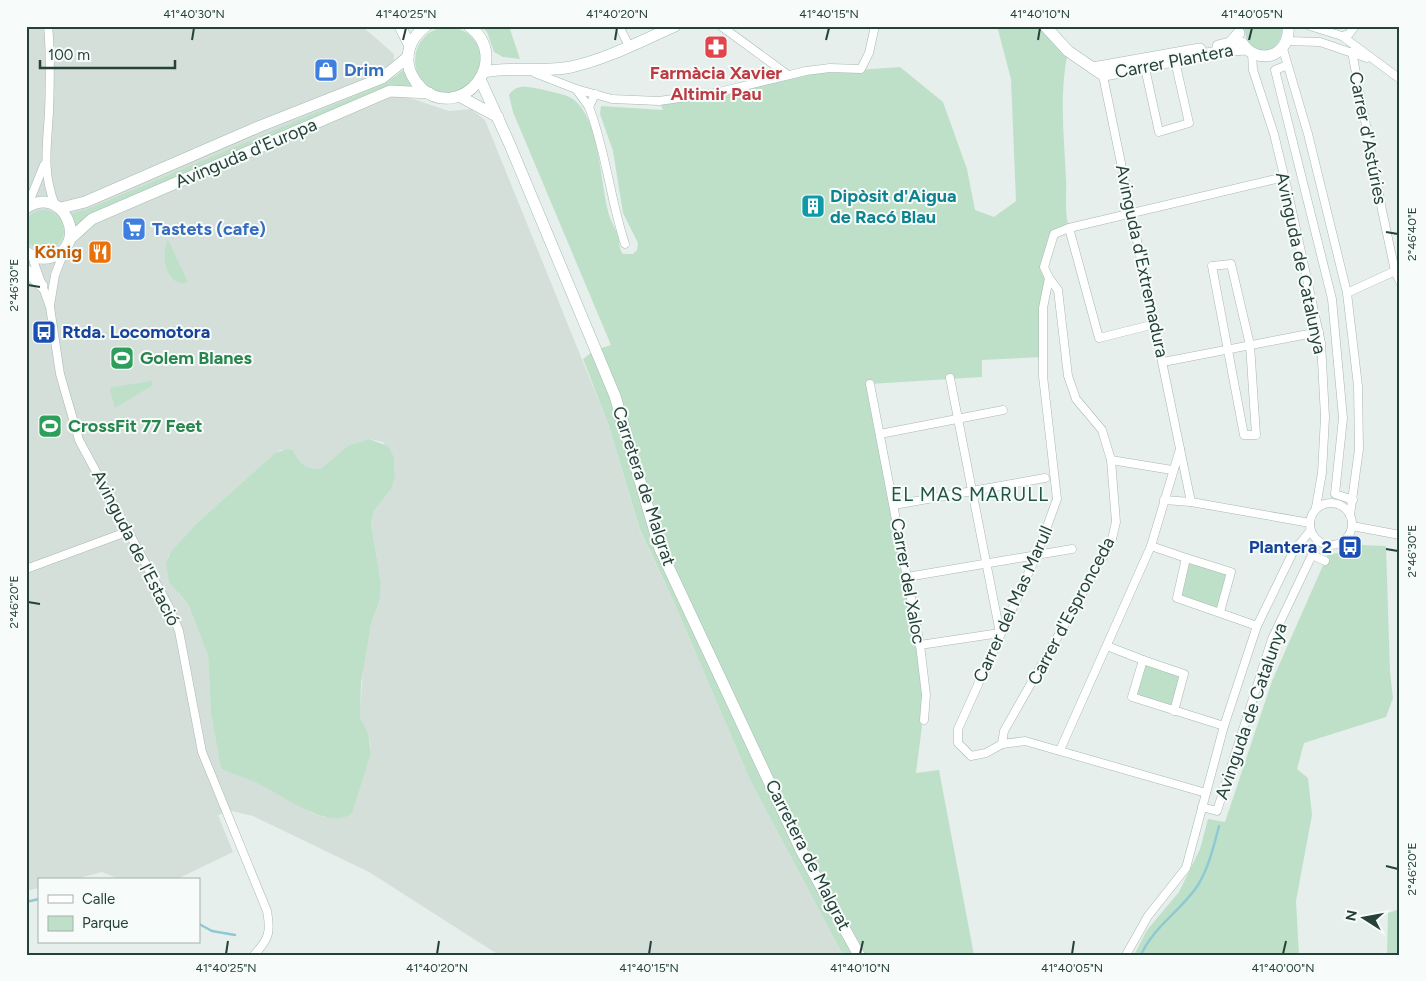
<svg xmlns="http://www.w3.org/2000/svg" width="1426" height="981" viewBox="0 0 1426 981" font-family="Figtree,sans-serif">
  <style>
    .built { fill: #d4dfda; fill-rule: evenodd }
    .green { fill: #bfe0c8 }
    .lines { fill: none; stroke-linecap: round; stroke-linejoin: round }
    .stream { stroke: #8ec9d4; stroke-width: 2.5 }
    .street-casing { stroke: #a8b8b2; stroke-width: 9 }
    .secondary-casing { stroke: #a4bbb3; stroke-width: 12 }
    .street { stroke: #fff; stroke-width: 8 }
    .secondary { stroke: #fff; stroke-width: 11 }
    .ticks { fill: none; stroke: #24423a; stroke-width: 2 }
    .labels { text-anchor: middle; stroke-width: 4; stroke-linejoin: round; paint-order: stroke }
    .street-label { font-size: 18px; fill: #24423a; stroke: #f7fbf9 }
    .shop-label { font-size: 18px; font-weight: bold; fill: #366cbe; stroke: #f7fbf9; text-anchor: start }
    .health-label { font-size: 18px; font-weight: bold; fill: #be3a42; stroke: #f7fbf9 }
    .culture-label { font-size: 18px; font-weight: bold; fill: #0d838f; stroke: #f7fbf9; text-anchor: start }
    .food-label { font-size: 18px; font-weight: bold; fill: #c56008; stroke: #f7fbf9; text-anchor: end }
    .transit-label { font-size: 18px; font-weight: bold; fill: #164399; stroke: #f7fbf9; text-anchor: start }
    .leisure-label { font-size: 18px; font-weight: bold; fill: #27864d; stroke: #f7fbf9; text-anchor: start }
    .neighbourhood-label { font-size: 19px; letter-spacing: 1px; fill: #1f5548; stroke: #f7fbf9 }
    .neatline { fill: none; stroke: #24423a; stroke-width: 2 }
    .ticks-label { font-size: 12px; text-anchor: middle; fill: #24423a }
  </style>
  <rect width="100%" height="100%" fill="#e6efeb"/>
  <path class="built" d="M26,26H362L394,54L393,96L410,98L449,111L471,109L485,120L609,426L640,531L674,602L750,780L843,955H499L369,872L253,816L232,811L218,815L233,852L175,880H122L102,872L72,880H39V888L26,891ZM369,439L383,442L394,457L395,476L392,488L374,511L371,524L381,583L380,599L371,624L363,668L360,711V718L370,741L371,753L354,803L325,817L312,813L259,783L221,769L211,714L208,656L188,604L178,593L168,557L197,523L275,453L281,450H293L302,465L307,469H320L349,445Z"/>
  <g class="green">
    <polygon points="481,26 509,26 520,59 503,57 494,52 487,32"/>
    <path d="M997,26H1045L1068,51C1059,93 1064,136 1066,179C1067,196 1064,211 1069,228L1054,234L1044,267L1049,278L1043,357L982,360V377L870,384L926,695L916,773L939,770L974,955H843L750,780L674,602L640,530L609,426L583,359L595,350L611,345L513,112L509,95C517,83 527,87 540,89C551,92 563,93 573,99C600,119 600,181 608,211C610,220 615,227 618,236C620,242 618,248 623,254H633L637,250L638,243L623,213L613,151L600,114L601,106L663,110L659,101L788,75L900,67L943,102L967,169L975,210L994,217L1016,201L1011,79Z"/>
    <path d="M1245,26H1283C1280,64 1242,54 1245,26Z"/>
    <circle cx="448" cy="60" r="33"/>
    <polygon points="403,70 405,70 413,87 402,89 75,228 69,214 88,209 388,82"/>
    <circle cx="44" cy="230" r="20"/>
    <path d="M168,240L188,282C166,289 160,253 168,240Z"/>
    <polygon points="152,381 153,385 115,408 110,390 112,387"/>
    <path d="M369,439L388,446L394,457L395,476L392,488L374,511L371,524L381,583L380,599L371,624L361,683L360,718L368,733L371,753L352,813C331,832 282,795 261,785C248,778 234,775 221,769L211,714L208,656L188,604L169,582L166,563L171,552L197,523L275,453L287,449L293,450C300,463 304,470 320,469L349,445Z"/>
    <polygon points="1361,545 1386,546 1390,672 1393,698 1386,717 1304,743 1297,769 1308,778 1312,815 1296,901 1299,955 1134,955 1147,930 1179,892 1200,849 1208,819 1225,822 1272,681 1328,554 1341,553"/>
    <polygon points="1186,558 1231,572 1220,612 1177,598"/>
    <polygon points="1143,660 1184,673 1174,711 1133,695"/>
    <polygon points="1400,909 1400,955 1387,955 1388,913"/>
  </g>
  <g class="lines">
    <g class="stream">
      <polyline points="26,902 39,899"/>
      <polyline points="199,924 212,931 235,935"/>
      <path d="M1141,955C1153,927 1182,910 1198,885C1209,867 1214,845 1219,826"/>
    </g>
    <g class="street-casing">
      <g id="street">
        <path d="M48,26C51,54 50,84 49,112C47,147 42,172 55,205"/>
        <polyline points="619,26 629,46"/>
        <polyline points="721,26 788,75"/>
        <polyline points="1310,26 1342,36 1400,79"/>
        <polyline points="1342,36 1349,34 1355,26"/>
        <polyline points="1287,41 1320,42 1367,58"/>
        <polyline points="1283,49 1308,134 1347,293 1358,386 1359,449 1350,515"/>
        <polyline points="1352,52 1382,210 1395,271 1400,282"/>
        <polyline points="1252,53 1253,70 1274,134 1287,188 1321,343 1325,417 1322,473 1316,507"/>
        <polyline points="1285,66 1275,70 1332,299 1343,418 1335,494 1353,500"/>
        <polyline points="1145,68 1159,132 1189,123 1175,61"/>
        <polyline points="1102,71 1191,502"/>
        <polyline points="535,73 576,89 612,99 659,101 715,93 806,71 830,68 861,69 869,53 875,26"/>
        <polyline points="576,89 589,107 595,94"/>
        <path d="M589,107C606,151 610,199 625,244"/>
        <polyline points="27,207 44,165"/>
        <polyline points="1069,228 1099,338 1155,324"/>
        <path d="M34,257V263L50,307L60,374L79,440L170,609L179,631L202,752L267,911C271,932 269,939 254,955"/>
        <polygon points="1231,264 1250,345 1256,435 1244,435 1212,266"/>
        <polyline points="1347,293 1395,271"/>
        <polyline points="50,305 55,275 65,249"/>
        <polyline points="1163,362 1319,332"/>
        <polyline points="870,384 920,645 926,695 924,720"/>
        <polyline points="880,434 1003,410"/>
        <polyline points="1111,460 1172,470"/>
        <polyline points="1164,500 1191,502 1310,523"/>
        <circle cx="1331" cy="524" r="21"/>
        <polyline points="894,505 1045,478"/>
        <polyline points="1352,526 1400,535"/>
        <polyline points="1151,546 1186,558 1177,598 1257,626"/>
        <polyline points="1186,558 1231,572 1220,612"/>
        <polyline points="26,569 129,531"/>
        <polyline points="907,577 1072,549"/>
        <polyline points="920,645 1000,633 950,378"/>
        <polyline points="1107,646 1143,660 1132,697 1224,726"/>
        <polyline points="1143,660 1184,674 1174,711"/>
        <polyline points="1002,744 1004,731 1111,543 1116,522 1111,460 1102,430 1076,399 1068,376 1058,290 1049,278"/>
        <polyline points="1060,750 1151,546 1180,449"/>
        <polyline points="1206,793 1025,741 1002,744 986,753 971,756 958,743 958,729 1037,554 1057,499 1043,376 1043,308 1049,278 1044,267 1054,234 1069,228 1284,177"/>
        <polyline points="1202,807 1217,811 1272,639 1312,555 1325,561"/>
        <polyline points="1126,955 1148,916 1186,868 1224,726 1257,626 1293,552 1310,531"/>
      </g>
    </g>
    <g class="secondary-casing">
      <g id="secondary">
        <polyline points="400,26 410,46"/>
        <path d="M426,26C414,35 407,48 408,62C409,73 415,82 422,89C463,122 513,59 469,26"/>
        <path d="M1045,26L1068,51L1103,75C1151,68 1198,52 1246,49"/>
        <path d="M1242,43C1258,67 1291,56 1288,26"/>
        <polyline points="1218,46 1230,43 1239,33"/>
        <polyline points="1093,68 1200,49"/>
        <path d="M484,72C514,66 541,73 571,67C607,59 641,41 675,26"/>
        <polyline points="480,79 510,145 615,396 660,549 801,850 859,955"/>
        <polyline points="459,96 498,117"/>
        <path d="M26,208C63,183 90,245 52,257C42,260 34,258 26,252"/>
        <polyline points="61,208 85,202 258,127 382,78 408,57"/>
        <polyline points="71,238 92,219 390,91 429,93"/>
        <polyline points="26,270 42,286"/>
      </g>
    </g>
    <use href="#street" class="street"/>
    <use href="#secondary" class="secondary"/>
  </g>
  <path class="ticks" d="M192,40L194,28M403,40L406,28M615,40L617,28M826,40L829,28M1038,40L1040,28M1249,40L1252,28M1386,232L1398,234M28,285L40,287M1386,549L1398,551M28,602L40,604M1386,866L1398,869M226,954L228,941M437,954L439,941M649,954L651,941M860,954L863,941M1072,954L1074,941M1283,954L1286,941"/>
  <defs>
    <g id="pharmacy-square" transform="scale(1.25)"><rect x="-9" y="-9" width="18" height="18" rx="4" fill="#e0444e" stroke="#f7fbf9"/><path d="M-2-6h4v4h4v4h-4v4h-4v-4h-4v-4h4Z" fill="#fff"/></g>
    <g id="shop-square" transform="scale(1.25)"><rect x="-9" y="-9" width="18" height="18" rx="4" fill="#3f7fe0" stroke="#f7fbf9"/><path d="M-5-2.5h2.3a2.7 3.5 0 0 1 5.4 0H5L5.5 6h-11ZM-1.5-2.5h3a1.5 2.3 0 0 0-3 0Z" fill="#fff"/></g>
    <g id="building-square" transform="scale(1.25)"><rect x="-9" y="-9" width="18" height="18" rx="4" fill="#0f9aa8" stroke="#f7fbf9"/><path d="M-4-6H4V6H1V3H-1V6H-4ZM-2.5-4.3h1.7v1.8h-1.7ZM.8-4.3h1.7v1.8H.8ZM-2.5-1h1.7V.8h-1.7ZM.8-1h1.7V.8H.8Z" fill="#fff"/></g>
    <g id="supermarket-square" transform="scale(1.25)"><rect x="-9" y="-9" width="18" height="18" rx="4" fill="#3f7fe0" stroke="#f7fbf9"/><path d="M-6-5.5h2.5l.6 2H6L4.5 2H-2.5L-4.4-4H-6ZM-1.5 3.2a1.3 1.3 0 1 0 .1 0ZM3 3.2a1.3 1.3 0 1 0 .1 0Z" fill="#fff"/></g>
    <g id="restaurant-square" transform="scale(1.25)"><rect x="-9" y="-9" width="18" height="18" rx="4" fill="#e8710a" stroke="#f7fbf9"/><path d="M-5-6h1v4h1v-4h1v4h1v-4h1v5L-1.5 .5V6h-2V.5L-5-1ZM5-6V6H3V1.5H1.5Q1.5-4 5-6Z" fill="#fff"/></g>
    <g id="bus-square" transform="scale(1.25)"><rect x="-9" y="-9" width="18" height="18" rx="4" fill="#1a4fb4" stroke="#f7fbf9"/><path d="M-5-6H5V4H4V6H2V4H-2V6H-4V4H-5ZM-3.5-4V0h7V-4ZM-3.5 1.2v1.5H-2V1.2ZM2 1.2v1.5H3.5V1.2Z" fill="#fff"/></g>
    <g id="stadium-square" transform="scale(1.25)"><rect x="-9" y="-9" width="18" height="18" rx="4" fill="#2e9e5b" stroke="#f7fbf9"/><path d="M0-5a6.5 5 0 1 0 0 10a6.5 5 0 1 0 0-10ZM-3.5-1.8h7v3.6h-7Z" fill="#fff"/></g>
  </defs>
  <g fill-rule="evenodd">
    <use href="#pharmacy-square" x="716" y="47"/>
    <use href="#shop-square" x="326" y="70"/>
    <use href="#building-square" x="813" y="206"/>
    <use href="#supermarket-square" x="134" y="229"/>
    <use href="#restaurant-square" x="100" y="252"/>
    <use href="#bus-square" x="44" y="332"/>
    <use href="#stadium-square" x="122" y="358"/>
    <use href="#stadium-square" x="50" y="426"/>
    <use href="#bus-square" x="1350" y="547"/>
  </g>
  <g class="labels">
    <g class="street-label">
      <text transform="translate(1174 61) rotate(-11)" y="6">Carrer Plantera</text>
      <text transform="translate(1368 138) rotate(79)" y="6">Carrer d'Astúries</text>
      <text transform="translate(246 153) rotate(-23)" y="6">Avinguda d'Europa</text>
      <text transform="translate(1142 261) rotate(78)" y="6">Avinguda d'Extremadura</text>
      <text transform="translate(1301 263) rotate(78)" y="6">Avinguda de Catalunya</text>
      <text transform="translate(644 486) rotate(72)" y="6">Carretera de Malgrat</text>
      <text transform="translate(136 548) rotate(63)" y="6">Avinguda de l'Estació</text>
      <text transform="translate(908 581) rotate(80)" y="6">Carrer del Xaloc</text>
      <text transform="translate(1013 604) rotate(-66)" y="6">Carrer del Mas Marull</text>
      <text transform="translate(1071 611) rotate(-62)" y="6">Carrer d'Espronceda</text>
      <text transform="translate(1251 711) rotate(-71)" y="6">Avinguda de Catalunya</text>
      <text transform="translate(808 855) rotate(63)" y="6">Carretera de Malgrat</text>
    </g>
    <g class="shop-label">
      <text x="344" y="76">Drim</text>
      <text x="152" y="235">Tastets (cafe)</text>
    </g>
    <g class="health-label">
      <text x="716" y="79">Farmàcia Xavier<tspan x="716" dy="21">Altimir Pau</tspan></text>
    </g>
    <g class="culture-label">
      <text x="830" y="202">Dipòsit d'Aigua<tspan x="830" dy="21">de Racó Blau</tspan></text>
    </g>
    <g class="food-label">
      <text x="82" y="258">König</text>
    </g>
    <g class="transit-label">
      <text x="62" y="338">Rtda. Locomotora</text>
      <text x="1332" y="553" text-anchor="end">Plantera 2</text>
    </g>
    <g class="leisure-label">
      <text x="140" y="364">Golem Blanes</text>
      <text x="68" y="432">CrossFit 77 Feet</text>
    </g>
    <g class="neighbourhood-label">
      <text x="970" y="501">EL MAS MARULL</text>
    </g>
  </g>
  <rect width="1426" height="981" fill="none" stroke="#f7fbf9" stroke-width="55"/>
  <rect x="38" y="878" width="162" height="65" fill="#f7fbf9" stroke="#a3b1ad"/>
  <rect x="48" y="895" width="25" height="8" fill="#ffffff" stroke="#a3b1ad"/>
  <text x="82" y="904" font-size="15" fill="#24423a">Calle</text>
  <rect x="48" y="916" width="25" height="15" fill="#bfe0c8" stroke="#a3b1ad"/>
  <text x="82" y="928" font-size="15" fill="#24423a">Parque</text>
  <g transform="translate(1364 918) rotate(281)" stroke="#f7fbf9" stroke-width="4" paint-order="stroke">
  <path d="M0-4L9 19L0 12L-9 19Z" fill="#24423a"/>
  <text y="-8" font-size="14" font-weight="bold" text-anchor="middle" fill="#24423a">N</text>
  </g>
  <path d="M40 60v8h135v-8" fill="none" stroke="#24423a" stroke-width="2.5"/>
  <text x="48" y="60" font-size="15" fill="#24423a" stroke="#f7fbf9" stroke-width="4" paint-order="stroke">100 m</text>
  <rect x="28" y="28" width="1370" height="926" class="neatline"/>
  <g class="ticks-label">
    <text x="194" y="18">41°40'30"N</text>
    <text x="406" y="18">41°40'25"N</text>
    <text x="617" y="18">41°40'20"N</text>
    <text x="829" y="18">41°40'15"N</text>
    <text x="1040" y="18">41°40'10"N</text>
    <text x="1252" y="18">41°40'05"N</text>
    <text transform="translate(1412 234) rotate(-90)" y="4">2°46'40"E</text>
    <text transform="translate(14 285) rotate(-90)" y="4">2°46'30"E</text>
    <text transform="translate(1412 551) rotate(-90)" y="4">2°46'30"E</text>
    <text transform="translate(14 602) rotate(-90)" y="4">2°46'20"E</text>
    <text transform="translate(1412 869) rotate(-90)" y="4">2°46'20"E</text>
    <text x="226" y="972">41°40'25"N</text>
    <text x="437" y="972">41°40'20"N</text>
    <text x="649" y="972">41°40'15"N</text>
    <text x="860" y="972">41°40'10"N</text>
    <text x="1072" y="972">41°40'05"N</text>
    <text x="1283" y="972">41°40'00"N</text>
  </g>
</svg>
